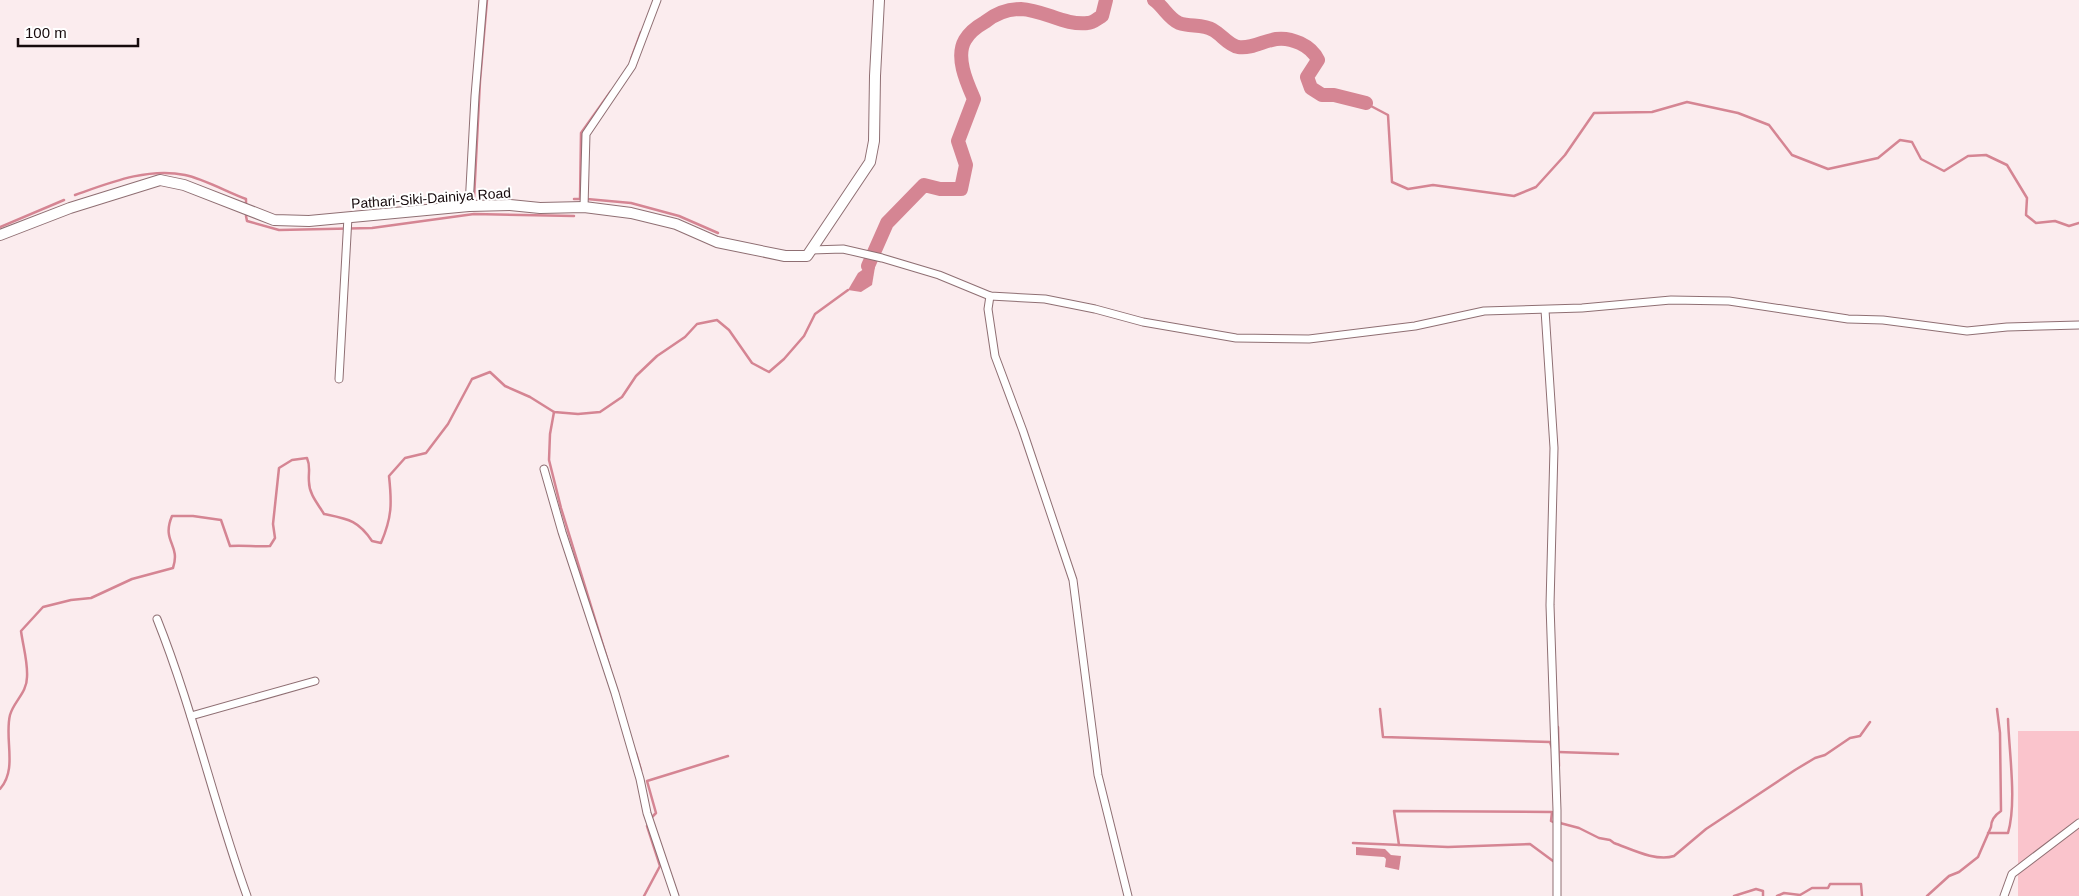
<svg xmlns="http://www.w3.org/2000/svg" width="2079" height="896" viewBox="0 0 2079 896" font-family="Helvetica,sans-serif">
  <style>
    .green { fill: #fac4cc }
    .water { fill: #d58593 }
    .lines { fill: none; stroke-linecap: round; stroke-linejoin: round }
    .stream { stroke: #d58593; stroke-width: 2.5 }
    .river { stroke: #d58593; stroke-width: 14 }
    .street-casing { stroke: #8f6f73; stroke-width: 9 }
    .secondary-casing { stroke: #8f6f73; stroke-width: 12 }
    .street { stroke: #fff; stroke-width: 7 }
    .secondary { stroke: #fff; stroke-width: 10 }
    .labels { text-anchor: middle; stroke-width: 4; stroke-linejoin: round; paint-order: stroke }
    .street-label { font-size: 14px; fill: #160a0c; stroke: #fff }
  </style>
  <rect width="100%" height="100%" fill="#fbecee"/>
  <rect class="green" x="2018" y="731" width="61" height="165"/>
  <g class="water">
    <polygon points="868,266 875,267 872,285 861,292 848,290 858,273"/>
    <polygon points="1356,847 1385,849 1391,855 1401,856 1399,870 1385,867 1386,859 1384,857 1356,855"/>
  </g>
  <g class="lines">
    <g class="stream">
      <polyline points="631,59 641,32"/>
      <polyline points="1369,105 1388,115 1392,182 1408,189 1433,185 1514,196 1536,187 1565,155 1594,113 1652,112 1687,102 1738,113 1769,125 1792,155 1828,169 1878,158 1900,140 1912,142 1921,159 1944,171 1968,156 1986,155 2007,165 2027,198 2026,215 2036,223 2055,221 2069,226 2079,223"/>
      <path d="M75,195C109,183 148,167 185,175C204,179 227,192 246,199V204"/>
      <polyline points="474,199 480,81 487,0"/>
      <polyline points="574,199 580,199 581,133 611,91"/>
      <polyline points="587,199 631,203 679,216 718,233"/>
      <polyline points="246,216 247,221 279,230 372,228 474,214 574,216"/>
      <polyline points="0,227 64,200"/>
      <polyline points="554,412 550,434 549,460 561,508 610,668"/>
      <polyline points="1380,709 1383,737 1550,742 1553,751"/>
      <polyline points="1558,727 1559,766"/>
      <polyline points="1558,752 1618,754"/>
      <polyline points="636,753 641,770"/>
      <path d="M0,789C18,769 4,739 10,715C14,701 27,693 27,677C28,662 23,646 21,631L43,607L71,600L91,598L132,579L173,568C181,544 161,542 172,516H193L221,520L230,546C244,545 256,547 270,546L275,538L273,524L279,468L292,460L307,458C311,467 308,473 309,482C309,494 318,504 324,514C348,519 358,520 372,541L381,543C392,517 392,504 389,476L405,458L426,453L448,424L472,379L490,372L505,386L530,397L554,412L578,414L600,412L622,397L636,376L657,356L685,337L697,324L717,320L729,330L752,363L769,372L784,359L804,336L815,314L848,290"/>
      <polyline points="652,817 656,813 647,781 728,756"/>
      <path d="M1560,821V823L1579,828L1599,838L1610,840L1614,843C1631,849 1656,862 1674,856L1706,829L1795,770L1815,758L1825,755L1850,738L1860,736L1870,722"/>
      <path d="M1988,833H2008C2017,802 2009,752 2008,719"/>
      <polyline points="1353,843 1448,847 1530,844 1553,861"/>
      <polyline points="1399,845 1394,811 1552,812 1551,821 1555,823"/>
      <polyline points="644,896 660,866 647,826"/>
      <polyline points="1734,896 1756,889 1763,891 1763,896"/>
      <polyline points="1777,896 1784,893 1800,895 1812,888 1828,888 1830,884 1861,884 1862,896"/>
      <path d="M1927,896L1949,876L1959,872L1978,857L1991,827C1991,820 1995,815 2001,811L2000,733L1997,709"/>
    </g>
    <g class="river">
      <path d="M1154,0C1163,6 1169,19 1179,23C1190,27 1203,24 1213,30C1222,35 1228,45 1238,47C1252,49 1263,41 1276,39C1291,37 1311,45 1318,60L1307,77L1311,88L1322,95H1334L1366,103"/>
      <path d="M868,266L887,223L924,185L940,189H961L966,165L958,141L974,99C967,83 955,57 965,40C969,33 978,26 985,22C995,14 1008,9 1021,9C1044,10 1065,26 1088,23C1093,23 1098,18 1102,16L1106,0"/>
    </g>
    <g class="street-casing">
      <g id="street">
        <polyline points="469,206 475,96 483,0"/>
        <polyline points="584,207 586,134 632,66 657,0"/>
        <polyline points="811,250 843,249 882,258 939,275 990,296 1045,299 1095,309 1143,322 1236,338 1309,339 1415,326 1484,311 1582,308 1671,300 1729,301 1848,319 1883,320 1967,331 2007,327 2079,325"/>
        <polyline points="990,296 988,309 995,356 1023,431 1073,580 1098,775 1128,896"/>
        <polyline points="1545,310 1554,448 1550,605 1557,810 1557,896"/>
        <polyline points="339,379 348,217"/>
        <polyline points="544,469 562,532 615,693 640,779 647,813 675,896"/>
        <path d="M157,619C193,709 214,805 247,896"/>
        <polyline points="191,716 315,681"/>
        <polyline points="2004,896 2012,874 2079,823"/>
      </g>
    </g>
    <g class="secondary-casing">
      <polyline id="secondary" points="0,235 70,208 160,180 184,185 274,220 309,221 469,206 510,205 540,208 584,207 631,213 676,224 717,242 785,256 807,256 870,162 874,141 875,76 879,0"/>
    </g>
    <use href="#street" class="street"/>
    <use href="#secondary" class="secondary"/>
  </g>
  <g class="labels">
    <g class="street-label">
      <text transform="translate(431 198) rotate(-4)" y="5">Pathari-Siki-Dainiya Road</text>
    </g>
  </g>
  <path d="M18 38v8h120v-8" fill="none" stroke="#160a0c" stroke-width="2.5"/>
  <text x="25" y="38" font-size="15" fill="#160a0c" stroke="#ffffff" stroke-width="4" paint-order="stroke">100 m</text>
</svg>
